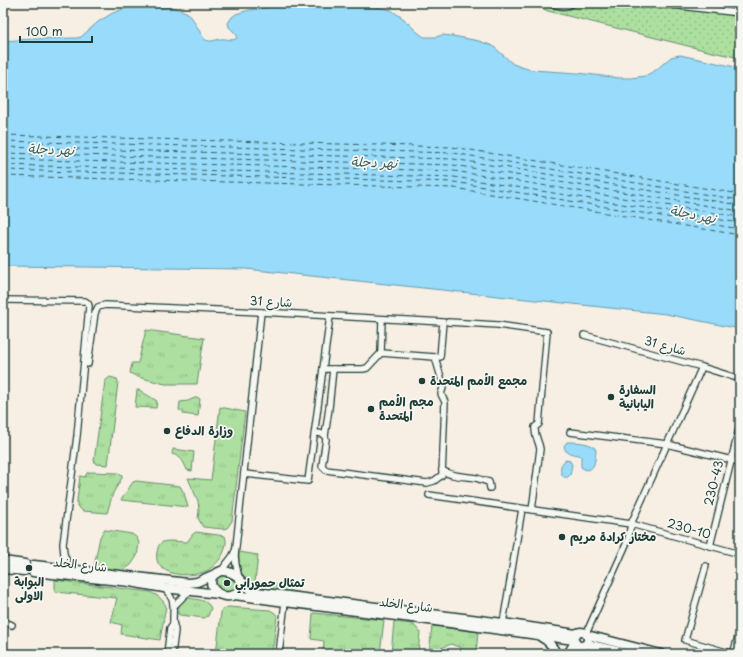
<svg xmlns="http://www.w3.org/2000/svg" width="743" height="657" viewBox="0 0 743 657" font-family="'Playpen Sans','Playpen Sans Arabic',sans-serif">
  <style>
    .grass { fill: url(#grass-tufts); stroke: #668e6a }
    .park { fill: url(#park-dots); stroke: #668e6a }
    .water { fill: #98dbfa; stroke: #689cab }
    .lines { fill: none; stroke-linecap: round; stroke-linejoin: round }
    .ferry { stroke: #375d5c; stroke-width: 1; stroke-dasharray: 5 4; stroke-linecap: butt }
    .street-casing { stroke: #1f3d34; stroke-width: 8 }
    .secondary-casing { stroke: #1f3d34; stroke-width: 11 }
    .street { stroke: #f6f6f2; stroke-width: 5.5 }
    .secondary { stroke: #f6f6f2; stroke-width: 8 }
    .poi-dot { fill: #1f3d34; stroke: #f6f6f2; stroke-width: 1.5 }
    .labels { text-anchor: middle; stroke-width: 3.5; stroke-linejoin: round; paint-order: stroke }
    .street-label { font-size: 12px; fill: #1f3d34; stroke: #f6f6f2 }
    .poi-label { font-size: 12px; font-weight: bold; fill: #1f3d34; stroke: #f6f6f2; text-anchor: start }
    .water-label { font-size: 13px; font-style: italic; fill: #375d5c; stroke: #f6f6f2 }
  </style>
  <defs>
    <pattern id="grass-tufts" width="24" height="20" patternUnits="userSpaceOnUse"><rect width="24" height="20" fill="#addfa0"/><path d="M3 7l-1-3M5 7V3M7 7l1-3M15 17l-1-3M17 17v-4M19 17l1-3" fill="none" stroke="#94c08a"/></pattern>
    <pattern id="park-dots" width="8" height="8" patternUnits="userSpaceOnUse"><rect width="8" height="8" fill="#addfa0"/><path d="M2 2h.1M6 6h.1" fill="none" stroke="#94c08a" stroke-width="1.8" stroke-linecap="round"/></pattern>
  </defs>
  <rect width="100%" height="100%" fill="#f7eee4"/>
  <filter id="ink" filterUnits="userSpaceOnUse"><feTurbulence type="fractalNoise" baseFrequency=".025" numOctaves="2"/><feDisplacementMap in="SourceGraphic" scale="8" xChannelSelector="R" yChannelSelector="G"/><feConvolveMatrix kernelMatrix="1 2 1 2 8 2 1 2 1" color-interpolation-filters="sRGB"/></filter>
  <g filter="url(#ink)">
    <g class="grass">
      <polygon points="146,330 204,338 197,384 165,384 138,377 130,373 132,363 138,363"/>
      <polygon points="110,377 117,379 118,382 108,465 96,464 94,461 105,381"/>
      <polygon points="137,390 139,390 157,401 156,408 135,407"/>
      <polygon points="197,397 200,399 198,416 183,414 183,411 179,410 180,402 188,401"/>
      <polygon points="220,407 245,412 232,521 227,528 223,529 203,527 198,518 199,511 198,501 188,478 211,480"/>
      <path d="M173,449L194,452L192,471L187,470C183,461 182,457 172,454Z"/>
      <polygon points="91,472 118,473 122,476 122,478 113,493 107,513 83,511 77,506 77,500 80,476 85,477 87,473"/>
      <polygon points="136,481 180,486 184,493 188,507 121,500 133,482"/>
      <polygon points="104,530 106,530 132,534 137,538 139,543 137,556 131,565 122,571 94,566 100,537"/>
      <path d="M196,532L225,536C228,543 224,553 220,559C216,564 210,570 204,572C189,578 152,576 157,552C158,548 158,544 163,542C168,540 181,542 187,542L193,534Z"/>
      <polygon points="239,552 258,555 255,582 292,587 290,592 257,587 252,584 242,574 239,565"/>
      <polygon points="222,574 233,575 239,582 237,591 224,593 215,586 215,578"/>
      <path d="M55,580L150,592C157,595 162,598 166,606L160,640L121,634L122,625L111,622L117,598L55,592Z"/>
      <path d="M189,598C198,600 206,599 211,608L208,616L204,618L180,615L178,614C178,606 181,599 189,598Z"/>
      <polygon points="228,607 270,610 275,613 277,616 272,654 216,654 221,613 222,610"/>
      <polygon points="313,613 384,620 380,654 323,654 324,641 311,639"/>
      <polygon points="394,622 413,624 420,632 418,654 391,654"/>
      <polygon points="432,626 478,632 476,654 463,654 461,648 451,644 441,648 439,654 429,654"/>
    </g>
    <polygon class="park" points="529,3 740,3 740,58 708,51 548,11"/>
    <g class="water">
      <path d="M303,3L340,4L382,8L391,10L404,19L416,31L424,37H436L442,35L453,36L479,41L493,46L513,64L521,67L532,70L577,73L620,78H631L645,76L656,70L671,57L680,55L740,68V329L666,314L246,269L3,266V41L34,39L77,38L81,37L98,22L111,14L120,10L128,8L172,7L181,10L188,13L192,18L204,39C210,43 214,40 221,39C227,38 232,42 237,38V35L229,27L228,23L232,17L236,14L249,10Z"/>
      <path d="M567,442C574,442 595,442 596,451C596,453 595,457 595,460C594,465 593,468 588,470L584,469L581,467V456C574,453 565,455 564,446Z"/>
      <path d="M566,460L570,461L572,465C571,468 571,473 570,475C563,484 555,466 566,460Z"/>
    </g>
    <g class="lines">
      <g class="ferry">
        <polyline points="3,135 452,147 740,194"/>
        <polyline points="3,141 453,153 740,200"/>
        <polyline points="3,147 453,159 740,205"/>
        <polyline points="3,153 453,165 740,211"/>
        <polyline points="3,159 454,171 740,217"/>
        <polyline points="3,165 454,177 740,223"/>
        <polyline points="3,170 454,182 740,229"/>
        <polyline points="3,176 454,188 740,235"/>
      </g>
      <g class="street-casing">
        <g id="street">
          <polyline points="654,3 740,13"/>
          <path d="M552,4C560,6 566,8 573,3"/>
          <polyline points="3,300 85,301 88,303 89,306 77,436 63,544 64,554 70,570"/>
          <path d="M448,322L498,325L547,332L539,424L535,427C534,436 539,441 540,449L532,510"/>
          <polyline points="584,335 702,367 740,379"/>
          <polyline points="381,353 382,319"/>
          <polyline points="88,364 95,313 98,307 105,305 261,312 443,322 440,357 435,357"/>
          <polyline points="570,432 667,444 740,462"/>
          <path d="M315,433C320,433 324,433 326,439L322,466L326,470L427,483L434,481L442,475L445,402L441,394L443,388L442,381L435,357L381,353L367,368L363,369H323"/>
          <polyline points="325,436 329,408 333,369"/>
          <path d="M442,470C451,477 465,476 476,478C480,479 484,481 489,482L490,488"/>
          <polyline points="245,474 308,481 330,316"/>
          <polyline points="429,495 631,524 740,554"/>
          <polyline points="710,546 740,425"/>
          <polyline points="706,566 685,640 733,654"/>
          <polyline points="221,571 232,557 235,551"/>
          <polyline points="239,578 236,565 235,556 261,312"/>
          <path d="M164,588C176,601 173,605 173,621C173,625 175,627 175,631L172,654"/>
          <polyline points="174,606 185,595 191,591"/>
          <polyline points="3,621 12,625"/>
          <polyline points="503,623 522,509"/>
          <polyline points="586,634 628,540 631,524 702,367"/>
          <polyline points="167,654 170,628 173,624"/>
          <polyline points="279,654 285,602"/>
          <polyline points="733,654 740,630"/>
        </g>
      </g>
      <g class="secondary-casing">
        <g id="secondary">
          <polyline points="3,561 25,564"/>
          <polyline points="34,565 188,583 197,582 215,574"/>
          <polyline points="3,569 24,571"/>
          <path d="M221,571C235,570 251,585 236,594C220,604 198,579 221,571Z"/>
          <polyline points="33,572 130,582 164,588 219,594"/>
          <polyline points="241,581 250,589 257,592 503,623 576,634"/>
          <polyline points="235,595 285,602 428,620 574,640"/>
          <circle cx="581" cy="639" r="7"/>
          <polyline points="587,635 661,654"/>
          <path d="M541,637C549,641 553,646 556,654"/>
          <polyline points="587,644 629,654"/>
          <polyline points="568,654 575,642"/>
        </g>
      </g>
      <use href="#street" class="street"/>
      <use href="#secondary" class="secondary"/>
    </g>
  </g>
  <g class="poi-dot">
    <circle cx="422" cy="381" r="4"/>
    <circle cx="611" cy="397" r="4"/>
    <circle cx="371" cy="409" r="4"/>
    <circle cx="167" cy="431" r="4"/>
    <circle cx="562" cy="537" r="4"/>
    <circle cx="29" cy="568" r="4"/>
    <circle cx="227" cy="583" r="4"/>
  </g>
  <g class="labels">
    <g class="street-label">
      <text transform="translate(271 302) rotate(3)" y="4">شارع 31</text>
      <text transform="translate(665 346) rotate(15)" y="4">شارع 31</text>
      <text transform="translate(714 483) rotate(-76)" y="4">230-43</text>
      <text transform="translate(689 529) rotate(16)" y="4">230-10</text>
      <text transform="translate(80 565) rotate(6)" y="4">شارع الخلد</text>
      <text transform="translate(406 605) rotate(7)" y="4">شارع الخلد</text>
    </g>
    <g class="poi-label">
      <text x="430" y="385">مجمع الأمم المتحدة</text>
      <text x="619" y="394">السفارة<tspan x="619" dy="14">اليابانية</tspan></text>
      <text x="379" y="406">مجم الأمم<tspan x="379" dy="14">المتحدة</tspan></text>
      <text x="175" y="435">وزارة الدفاع</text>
      <text x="570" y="541">مختار كرادة مريم</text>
      <text x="29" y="586" text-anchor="middle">البوابة<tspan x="29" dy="14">الاولى</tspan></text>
      <text x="235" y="587">تمثال حمورابي</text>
    </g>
    <g class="water-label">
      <text transform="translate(51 149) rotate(2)" y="5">نهر دجلة</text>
      <text transform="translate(374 162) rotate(2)" y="5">نهر دجلة</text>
      <text transform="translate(693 214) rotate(11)" y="5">نهر دجلة</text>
    </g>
  </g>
  <rect width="743" height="657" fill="none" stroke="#f6f6f2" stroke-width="16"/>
  <rect x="8" y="8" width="727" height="641" fill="none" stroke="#1f3d34" stroke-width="1.5" filter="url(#ink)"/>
  <path d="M20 36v6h72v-6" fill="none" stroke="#1f3d34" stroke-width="2"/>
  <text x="26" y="36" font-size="12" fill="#1f3d34" stroke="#f6f6f2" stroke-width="3" paint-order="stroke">100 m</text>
</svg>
